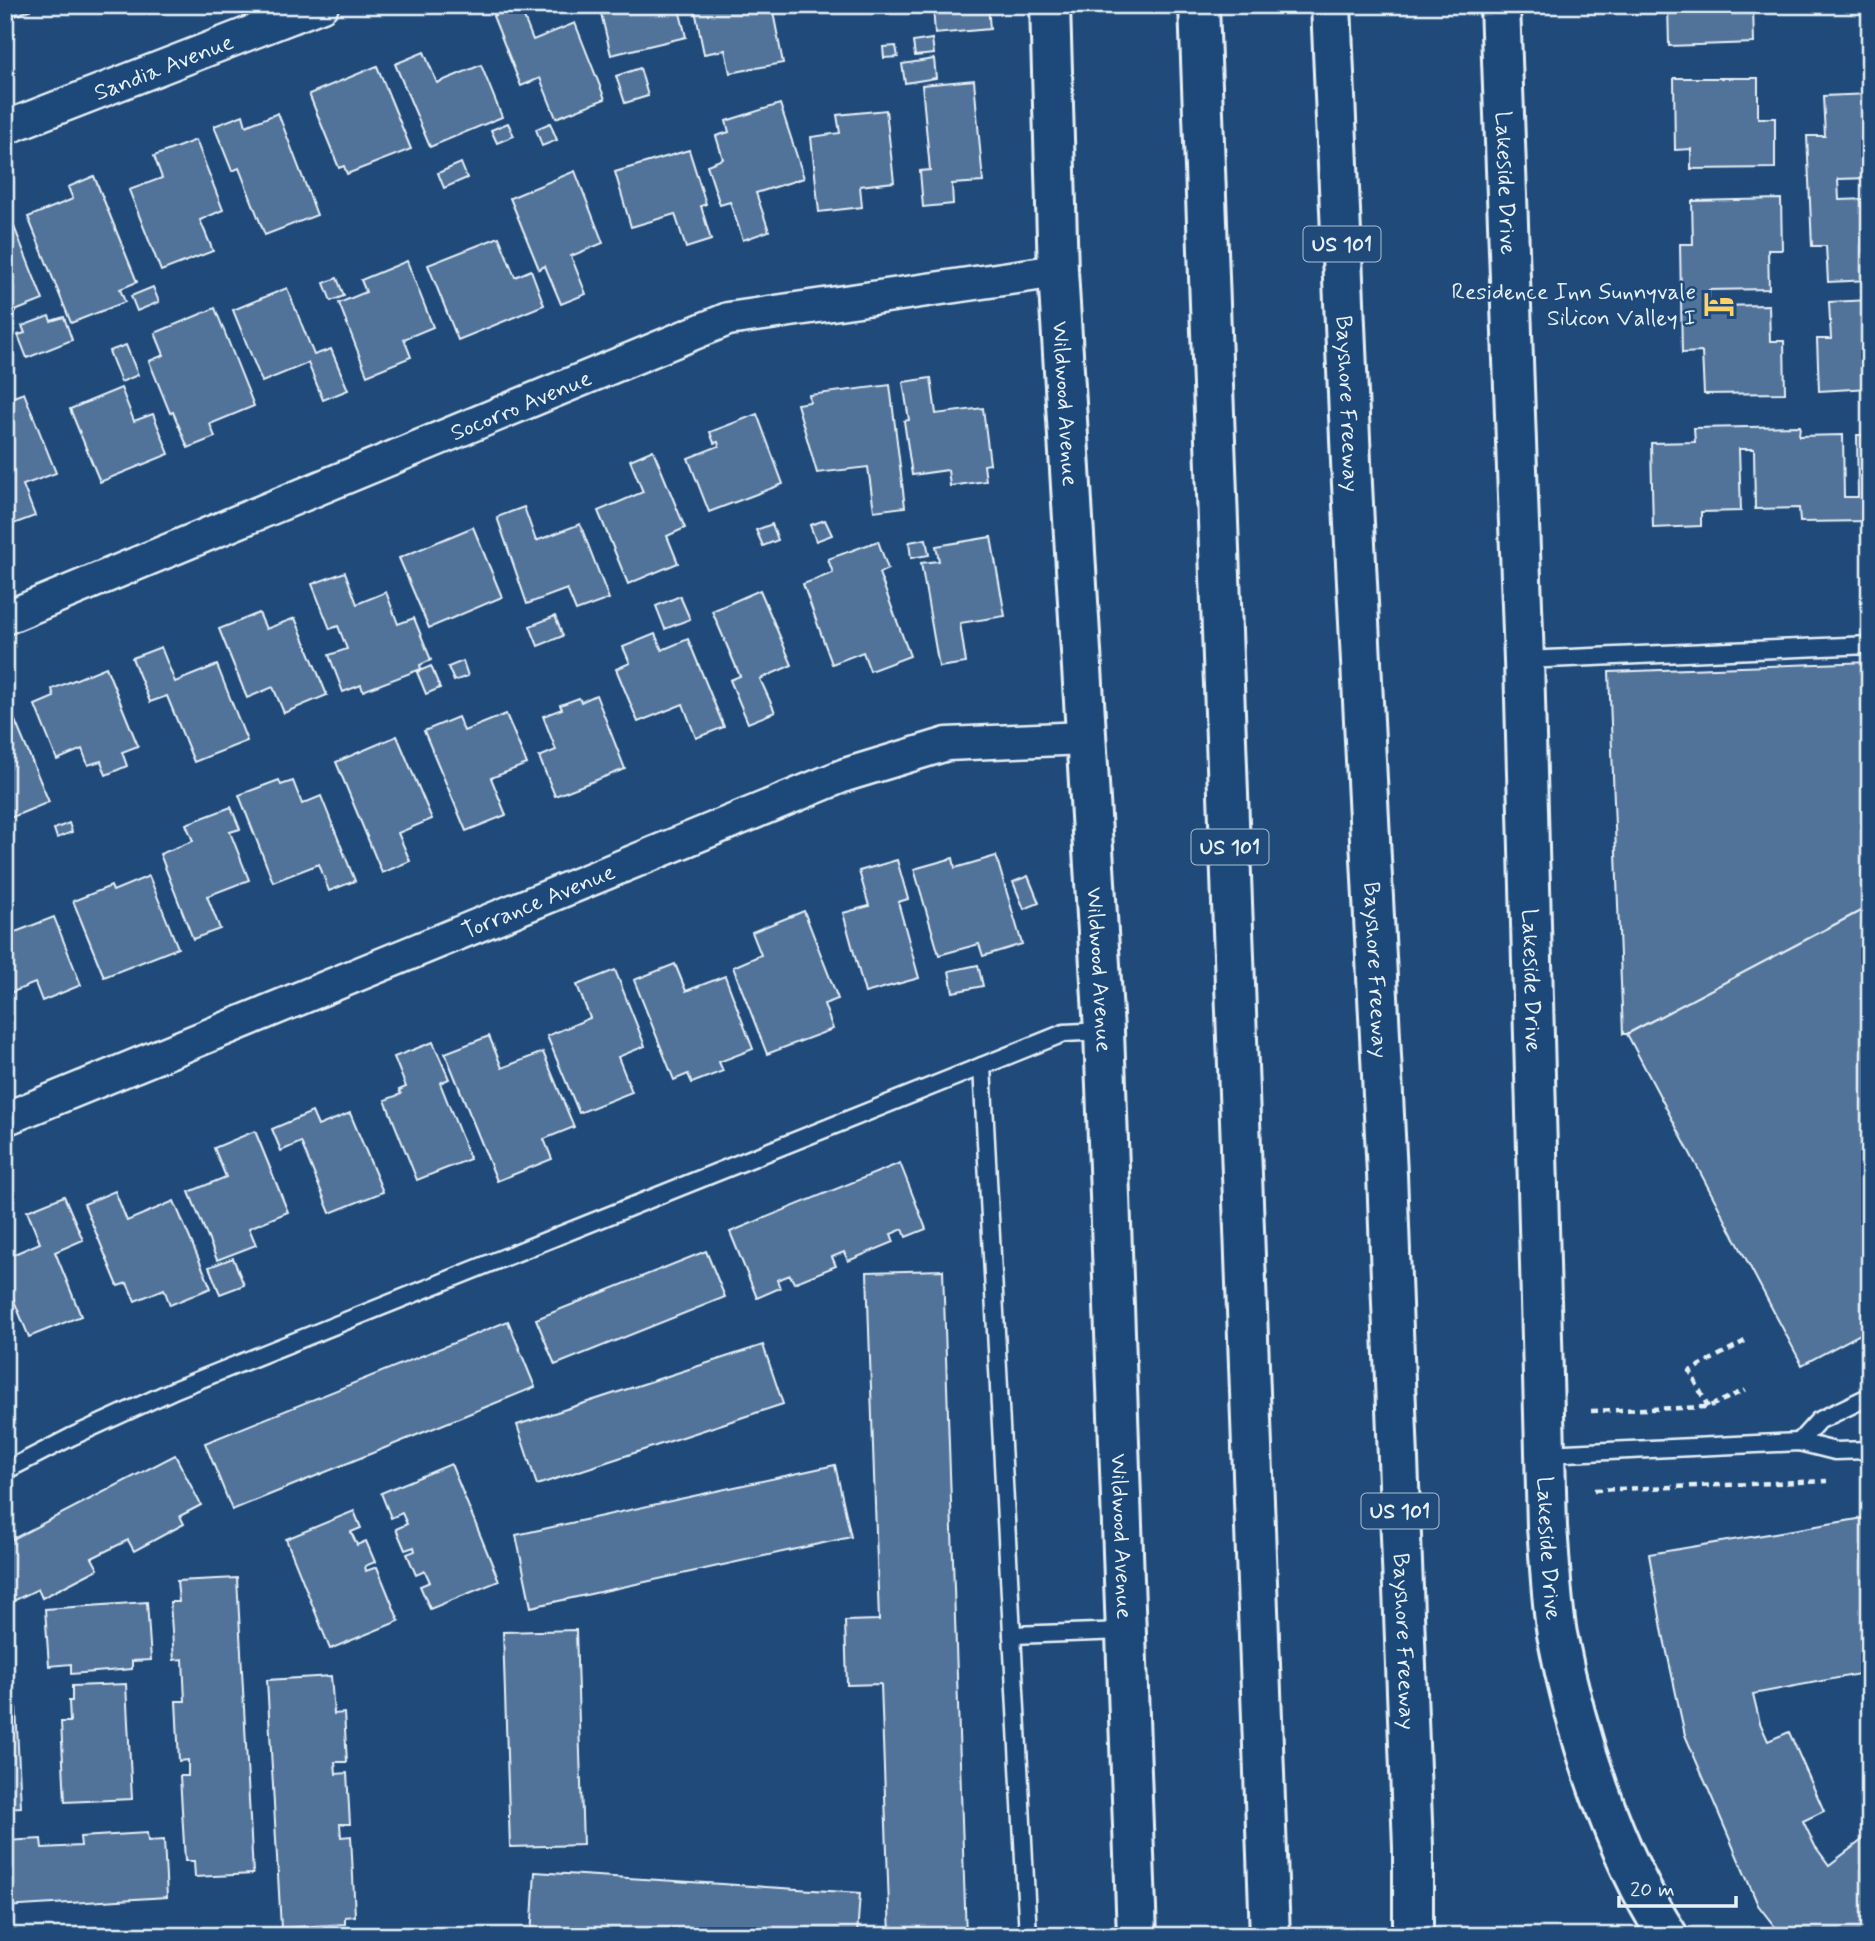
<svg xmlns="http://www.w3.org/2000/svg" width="1875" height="1941" viewBox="0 0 1875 1941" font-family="Mynerve,sans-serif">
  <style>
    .building { fill: #517399; stroke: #e8f1f8; stroke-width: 2 }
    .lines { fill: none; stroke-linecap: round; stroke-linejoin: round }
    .service-casing { stroke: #e8f1f8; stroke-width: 21 }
    .minor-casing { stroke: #e8f1f8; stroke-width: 37 }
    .tertiary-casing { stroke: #e8f1f8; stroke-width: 44 }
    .motorway-casing { stroke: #e8f1f8; stroke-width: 44 }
    .path { stroke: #e8f1f8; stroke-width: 4.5; stroke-dasharray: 7 5; stroke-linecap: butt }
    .service { stroke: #1f4a7a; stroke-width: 16 }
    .minor { stroke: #1f4a7a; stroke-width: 32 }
    .tertiary { stroke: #1f4a7a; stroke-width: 38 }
    .motorway { stroke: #1f4a7a; stroke-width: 38 }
    .labels { text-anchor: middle; stroke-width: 5; stroke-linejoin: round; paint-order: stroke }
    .shield { fill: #1f4a7a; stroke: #acbfd2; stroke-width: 2 }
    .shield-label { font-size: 21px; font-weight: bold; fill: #e8f1f8 }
    .street-label { font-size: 23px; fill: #e8f1f8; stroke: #1f4a7a }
    .poi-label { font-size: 23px; fill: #e8f1f8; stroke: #1f4a7a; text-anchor: end }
  </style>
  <rect width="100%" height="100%" fill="#1f4a7a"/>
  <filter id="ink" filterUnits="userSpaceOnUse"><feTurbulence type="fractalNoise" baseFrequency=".0143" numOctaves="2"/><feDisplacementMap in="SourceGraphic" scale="14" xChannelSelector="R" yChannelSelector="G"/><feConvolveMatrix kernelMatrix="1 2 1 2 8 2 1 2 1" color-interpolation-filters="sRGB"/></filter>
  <g filter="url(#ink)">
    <g class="building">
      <polygon points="5,5 28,5 30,10 5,20"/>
      <polygon points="519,5 533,40 575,23 605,99 556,118 540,78 521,86 493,16"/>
      <polygon points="599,5 678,5 686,37 611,55"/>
      <polygon points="694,5 795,5 795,8 773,12 783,63 730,73 725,50 704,54"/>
      <polygon points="814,5 846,5 814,9"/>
      <polygon points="900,5 988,5 990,29 935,34 933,6 901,9"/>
      <polygon points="1668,5 1760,5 1753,6 1754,43 1669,46"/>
      <polygon points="932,39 934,54 915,56 913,42"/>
      <polygon points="896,46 898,57 884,58 883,47"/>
      <polygon points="424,52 437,83 481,65 502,117 430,147 395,64"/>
      <polygon points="934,59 936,78 905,83 902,64"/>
      <polygon points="377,66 411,149 347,174 344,166 339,168 309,94"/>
      <polygon points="640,68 648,96 625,103 616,76"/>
      <polygon points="1674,78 1758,78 1758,118 1775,118 1775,168 1691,169 1691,149 1675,150"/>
      <polygon points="974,80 983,182 952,184 953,204 923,207 920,171 930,170 922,85"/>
      <polygon points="1870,94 1870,178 1838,179 1839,200 1870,199 1870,280 1828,282 1826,246 1812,246 1807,136 1825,136 1823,96"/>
      <polygon points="780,104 804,178 756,193 769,231 743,240 730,202 720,205 707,165 723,159 716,136 729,132 726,121"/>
      <polygon points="886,110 894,182 860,186 862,207 819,212 811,137 840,133 837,115"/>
      <polygon points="278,113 317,215 265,235 239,168 232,171 214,126 243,115 246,126"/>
      <polygon points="508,123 514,136 497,143 491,130"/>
      <polygon points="550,123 557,140 542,146 536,129"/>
      <polygon points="196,140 223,210 200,220 213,251 161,271 129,190 162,178 154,156"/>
      <polygon points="689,150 706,204 701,206 711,240 686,248 675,214 631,227 615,172"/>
      <polygon points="461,163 467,178 444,188 438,173"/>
      <polygon points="575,171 603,243 571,256 586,294 561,304 545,266 539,269 510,198"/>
      <polygon points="94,176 137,282 120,289 125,302 71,323 28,217 73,199 68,187"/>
      <polygon points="1781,199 1782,250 1768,250 1769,289 1709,290 1709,306 1769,305 1770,341 1784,341 1785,393 1704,394 1702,352 1682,353 1680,244 1693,244 1692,201"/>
      <polygon points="11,219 43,300 5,315 5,221"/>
      <polygon points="499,237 515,277 531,270 544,305 458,340 428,265"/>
      <polygon points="407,261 433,327 404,339 411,357 367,375 339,303 366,292 361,280"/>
      <polygon points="337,278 344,296 331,301 324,283"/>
      <polygon points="153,287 159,302 137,311 131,296"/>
      <polygon points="287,288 314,355 331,349 348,390 323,400 308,363 262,382 233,310"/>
      <polygon points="1870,300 1870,388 1819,391 1817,339 1831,339 1829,302"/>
      <polygon points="215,308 254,406 210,424 215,437 188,448 173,412 170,413 149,361 164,355 155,333"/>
      <polygon points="49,316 51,321 64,317 72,340 27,358 18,335 25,333 22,326"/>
      <polygon points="126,345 138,375 121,382 109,351"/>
      <polygon points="931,378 936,414 983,408 990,464 984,465 986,481 950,486 948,470 912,475 904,421 909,420 903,382"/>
      <polygon points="890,385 905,507 874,511 868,467 817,473 797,404 810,402 809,395"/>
      <polygon points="121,388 134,421 153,414 169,454 100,482 70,409"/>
      <polygon points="24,393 56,473 23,485 35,516 8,526 5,519 5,400"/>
      <polygon points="757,414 783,484 709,512 688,458 719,446 718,442 714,443 710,432"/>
      <polygon points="1800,426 1799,436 1843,435 1844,497 1858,497 1857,435 1870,435 1870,521 1800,522 1799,508 1755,509 1754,449 1739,449 1741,511 1701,512 1701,526 1653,528 1651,443 1695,442 1694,428"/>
      <polygon points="653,450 685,528 667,536 678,563 628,584 598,511 643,492 630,460"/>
      <polygon points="524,507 536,541 580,524 609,599 576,611 567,589 527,604 497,517"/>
      <polygon points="825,520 832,535 816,541 810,525"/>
      <polygon points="772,524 778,540 763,546 756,530"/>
      <polygon points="473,527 502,597 429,628 399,558"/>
      <polygon points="991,537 1005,616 960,623 966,663 939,667 921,563 939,561 936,546"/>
      <polygon points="926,539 929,555 911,558 909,542"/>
      <polygon points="878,541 888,569 879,573 910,656 870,671 863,652 832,664 803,584 833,573 828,559"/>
      <polygon points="345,572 357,604 386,592 398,624 414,618 431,660 420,665 421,669 363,691 361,685 343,692 329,655 347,649 338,626 330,629 312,584"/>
      <polygon points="760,590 792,665 760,679 775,712 748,723 730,680 740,676 712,611"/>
      <polygon points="680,596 690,619 665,629 656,606"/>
      <polygon points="259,613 266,629 295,618 327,695 284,713 273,687 247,698 219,629"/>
      <polygon points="555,616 563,636 538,646 530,626"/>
      <polygon points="655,634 662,650 688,639 724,727 696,738 683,704 638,722 616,669 630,663 623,647"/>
      <polygon points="161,647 175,682 217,665 247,741 194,762 167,696 150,702 132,658"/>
      <polygon points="463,661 468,676 454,681 448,667"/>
      <polygon points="1870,662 1870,906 1627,1034 1623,1034 1609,672"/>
      <polygon points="431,666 440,688 426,694 417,672"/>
      <polygon points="106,667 138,746 122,752 127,766 106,775 101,761 88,765 82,749 57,760 35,705 54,697 52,689"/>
      <polygon points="596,695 625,769 555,796 539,757 556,750 543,716 562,709 560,705 579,698 581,702"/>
      <polygon points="11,711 49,802 5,820 5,713"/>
      <polygon points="506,714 527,764 491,778 506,815 466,831 424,731 458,717 464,731"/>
      <polygon points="397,736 432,819 398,833 410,861 382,873 336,762"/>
      <polygon points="279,780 281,785 293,781 302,804 321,796 355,881 329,891 319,864 273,882 239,795"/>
      <polygon points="231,807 240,829 230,832 249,880 207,896 220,929 193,939 160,854 193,841 186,824"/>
      <polygon points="69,823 72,832 57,838 54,829"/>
      <polygon points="996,856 1022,944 983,956 979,944 939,955 914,869 953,858 955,868"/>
      <polygon points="897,860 908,899 898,902 919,978 865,993 843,913 869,906 859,871"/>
      <polygon points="149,876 178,948 104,977 73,901 111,886 113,891"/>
      <polygon points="1028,876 1039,903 1024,909 1013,882"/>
      <polygon points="1870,906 1870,1329 1802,1365 1627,1034"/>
      <polygon points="804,911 838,999 824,1004 833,1029 767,1054 733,967 761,955 752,932"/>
      <polygon points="54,917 81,985 42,1001 35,983 5,995 5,936"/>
      <polygon points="675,964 686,991 725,976 753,1049 719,1062 723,1071 692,1083 688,1074 674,1080 634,980"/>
      <polygon points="978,965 983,986 953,992 949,971"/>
      <polygon points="615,970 645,1046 618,1057 632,1092 579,1113 547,1036 590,1018 577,985"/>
      <polygon points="489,1036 502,1068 543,1052 574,1127 544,1139 552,1159 497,1181 445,1053"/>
      <polygon points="433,1042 449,1079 440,1083 470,1159 417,1180 385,1100 401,1094 399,1090 406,1087 394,1057"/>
      <polygon points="312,1112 318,1126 350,1113 383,1192 330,1213 301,1142 281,1151 272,1129"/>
      <polygon points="255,1131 288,1212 249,1228 256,1245 217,1260 189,1192 226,1177 214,1148"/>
      <polygon points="900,1163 926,1229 906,1237 903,1229 891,1234 894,1242 848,1261 844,1252 832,1257 836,1266 794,1283 790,1275 777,1280 780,1288 757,1298 730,1232"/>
      <polygon points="115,1191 127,1221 174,1201 211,1288 170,1305 164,1289 135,1301 127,1283 118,1286 84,1204"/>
      <polygon points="64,1196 83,1240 55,1252 81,1316 29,1337 5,1279 5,1258 40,1243 27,1211"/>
      <polygon points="706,1251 725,1297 555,1365 536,1319"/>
      <polygon points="233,1258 244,1285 220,1294 209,1267"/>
      <polygon points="943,1270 966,1936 890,1936 881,1684 847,1685 845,1621 879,1620 867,1272"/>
      <polygon points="508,1321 535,1387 232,1510 205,1443"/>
      <polygon points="763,1345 783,1404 537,1485 517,1425"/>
      <polygon points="175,1455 201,1505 180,1516 184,1524 134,1551 128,1540 92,1558 98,1569 42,1598 38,1589 5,1605 5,1543"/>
      <polygon points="451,1464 499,1581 430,1609 420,1586 430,1582 425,1571 416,1575 407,1554 415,1551 414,1547 405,1550 396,1529 407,1524 402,1513 391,1518 381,1493"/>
      <polygon points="835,1465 851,1537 531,1607 516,1535"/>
      <polygon points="354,1511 361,1528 351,1532 357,1545 366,1541 375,1562 365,1566 366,1571 377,1567 399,1621 330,1649 286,1539"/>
      <polygon points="1870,1517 1870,1672 1753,1694 1760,1723 1768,1741 1789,1732 1824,1811 1803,1821 1815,1846 1829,1865 1870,1834 1870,1936 1782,1936 1758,1905 1685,1735 1663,1634 1649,1554"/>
      <polygon points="237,1578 253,1874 195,1877 194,1861 185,1861 180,1776 188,1776 188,1760 179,1761 176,1701 185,1701 183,1659 174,1660 170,1602 179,1602 177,1581"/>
      <polygon points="147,1602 151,1660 132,1661 132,1669 71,1674 71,1664 49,1666 45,1609"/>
      <polygon points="576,1630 583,1845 510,1847 503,1632"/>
      <polygon points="331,1676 334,1714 344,1713 347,1762 335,1762 336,1774 347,1773 350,1824 340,1824 341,1837 351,1836 355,1916 345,1917 345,1924 281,1928 267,1680"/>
      <polygon points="126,1684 132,1799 65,1802 61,1722 70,1722 69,1701 72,1701 72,1686"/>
      <polygon points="5,1691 11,1691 12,1708 16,1707 21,1807 5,1808"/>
      <polygon points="147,1833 148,1841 164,1840 167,1897 5,1907 5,1841 41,1839 42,1848 81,1846 80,1837"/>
      <polygon points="535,1872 860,1893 857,1936 531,1936"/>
    </g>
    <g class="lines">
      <g class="service-casing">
        <g id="service">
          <polyline points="1524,660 1870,645"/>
          <polyline points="982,1066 1028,1936"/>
          <polyline points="1799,1442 1818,1421 1870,1396"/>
          <polyline points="1545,1454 1799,1442 1835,1451 1870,1450"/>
          <polyline points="5,1471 71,1437 176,1389 982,1066 1064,1033 1104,1031"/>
          <polyline points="1012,1635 1125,1631"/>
        </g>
      </g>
      <g class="minor-casing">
        <g id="minor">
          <path id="s1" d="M5,128L322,5"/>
          <path id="s2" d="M5,618L728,319L1058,271"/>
          <path id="s3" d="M5,1119L845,775L947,744L1085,738"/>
        </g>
      </g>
      <g class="tertiary-casing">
        <g id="tertiary">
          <path id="s4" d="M1050,5L1058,271L1104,1031L1137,1936"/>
          <path id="s5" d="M1500,5L1524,660L1547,1527C1550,1562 1551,1599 1557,1634C1576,1734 1613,1850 1668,1936"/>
        </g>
      </g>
      <g class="motorway-casing">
        <g id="motorway">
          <polyline points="1199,5 1270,1936"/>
          <path id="s6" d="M1331,5L1352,484L1387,1174L1413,1847V1936"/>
        </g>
      </g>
      <g class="path">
        <polyline points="1708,1407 1690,1371 1745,1341"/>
        <polyline points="1591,1411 1708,1407 1745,1390"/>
        <polyline points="1594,1490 1827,1481"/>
      </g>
      <use href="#service" class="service"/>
      <use href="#minor" class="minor"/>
      <use href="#tertiary" class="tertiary"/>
      <use href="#motorway" class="motorway"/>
    </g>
  </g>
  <defs>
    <g id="hotel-bare" transform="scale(2.415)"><path d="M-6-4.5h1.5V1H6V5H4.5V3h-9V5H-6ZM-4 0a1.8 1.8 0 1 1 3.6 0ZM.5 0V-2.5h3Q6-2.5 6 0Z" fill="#ffd166" stroke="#1f4a7a" stroke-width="2.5" paint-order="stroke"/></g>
  </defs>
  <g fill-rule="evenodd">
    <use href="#hotel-bare" x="1719" y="304"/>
  </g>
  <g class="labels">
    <g class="shield">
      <rect x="1303.5" y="226.5" width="77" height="35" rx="5"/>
      <rect x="1191.5" y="829.5" width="77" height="35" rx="5"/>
      <rect x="1361.5" y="1493.5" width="77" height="35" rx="5"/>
    </g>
    <g class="shield-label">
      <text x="1342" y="251">US 101</text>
      <text x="1230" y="854">US 101</text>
      <text x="1400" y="1518">US 101</text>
    </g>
    <g class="street-label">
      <text dy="8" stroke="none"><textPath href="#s1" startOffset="170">Sandia Avenue</textPath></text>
      <text dy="8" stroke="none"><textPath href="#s5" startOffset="178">Lakeside Drive</textPath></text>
      <text dy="8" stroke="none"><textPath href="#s4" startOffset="399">Wildwood Avenue</textPath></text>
      <text dy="8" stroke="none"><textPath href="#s6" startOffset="399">Bayshore Freeway</textPath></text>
      <text dy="8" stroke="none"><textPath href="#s2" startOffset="558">Socorro Avenue</textPath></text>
      <text dy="8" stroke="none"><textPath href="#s3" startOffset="576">Torrance Avenue</textPath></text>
      <text dy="8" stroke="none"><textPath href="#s4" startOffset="966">Wildwood Avenue</textPath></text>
      <text dy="8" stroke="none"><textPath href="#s6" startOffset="966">Bayshore Freeway</textPath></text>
      <text dy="8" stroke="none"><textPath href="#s5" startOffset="976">Lakeside Drive</textPath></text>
      <text dy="8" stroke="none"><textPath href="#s4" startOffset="1533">Wildwood Avenue</textPath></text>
      <text dy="8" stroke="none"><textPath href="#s5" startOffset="1544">Lakeside Drive</textPath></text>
      <text dy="8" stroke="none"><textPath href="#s6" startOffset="1638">Bayshore Freeway</textPath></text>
    </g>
    <g class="poi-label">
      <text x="1696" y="299">Residence Inn Sunnyvale<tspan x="1696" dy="26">Silicon Valley I</tspan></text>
    </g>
  </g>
  <rect width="1875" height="1941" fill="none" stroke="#1f4a7a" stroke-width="28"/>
  <rect x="14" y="14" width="1847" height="1913" fill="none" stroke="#e8f1f8" stroke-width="2.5" filter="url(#ink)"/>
  <path d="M1619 1896v10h117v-10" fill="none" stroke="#e8f1f8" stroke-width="3.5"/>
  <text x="1630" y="1896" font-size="21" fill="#e8f1f8" stroke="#1f4a7a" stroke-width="5" paint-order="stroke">20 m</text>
</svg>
